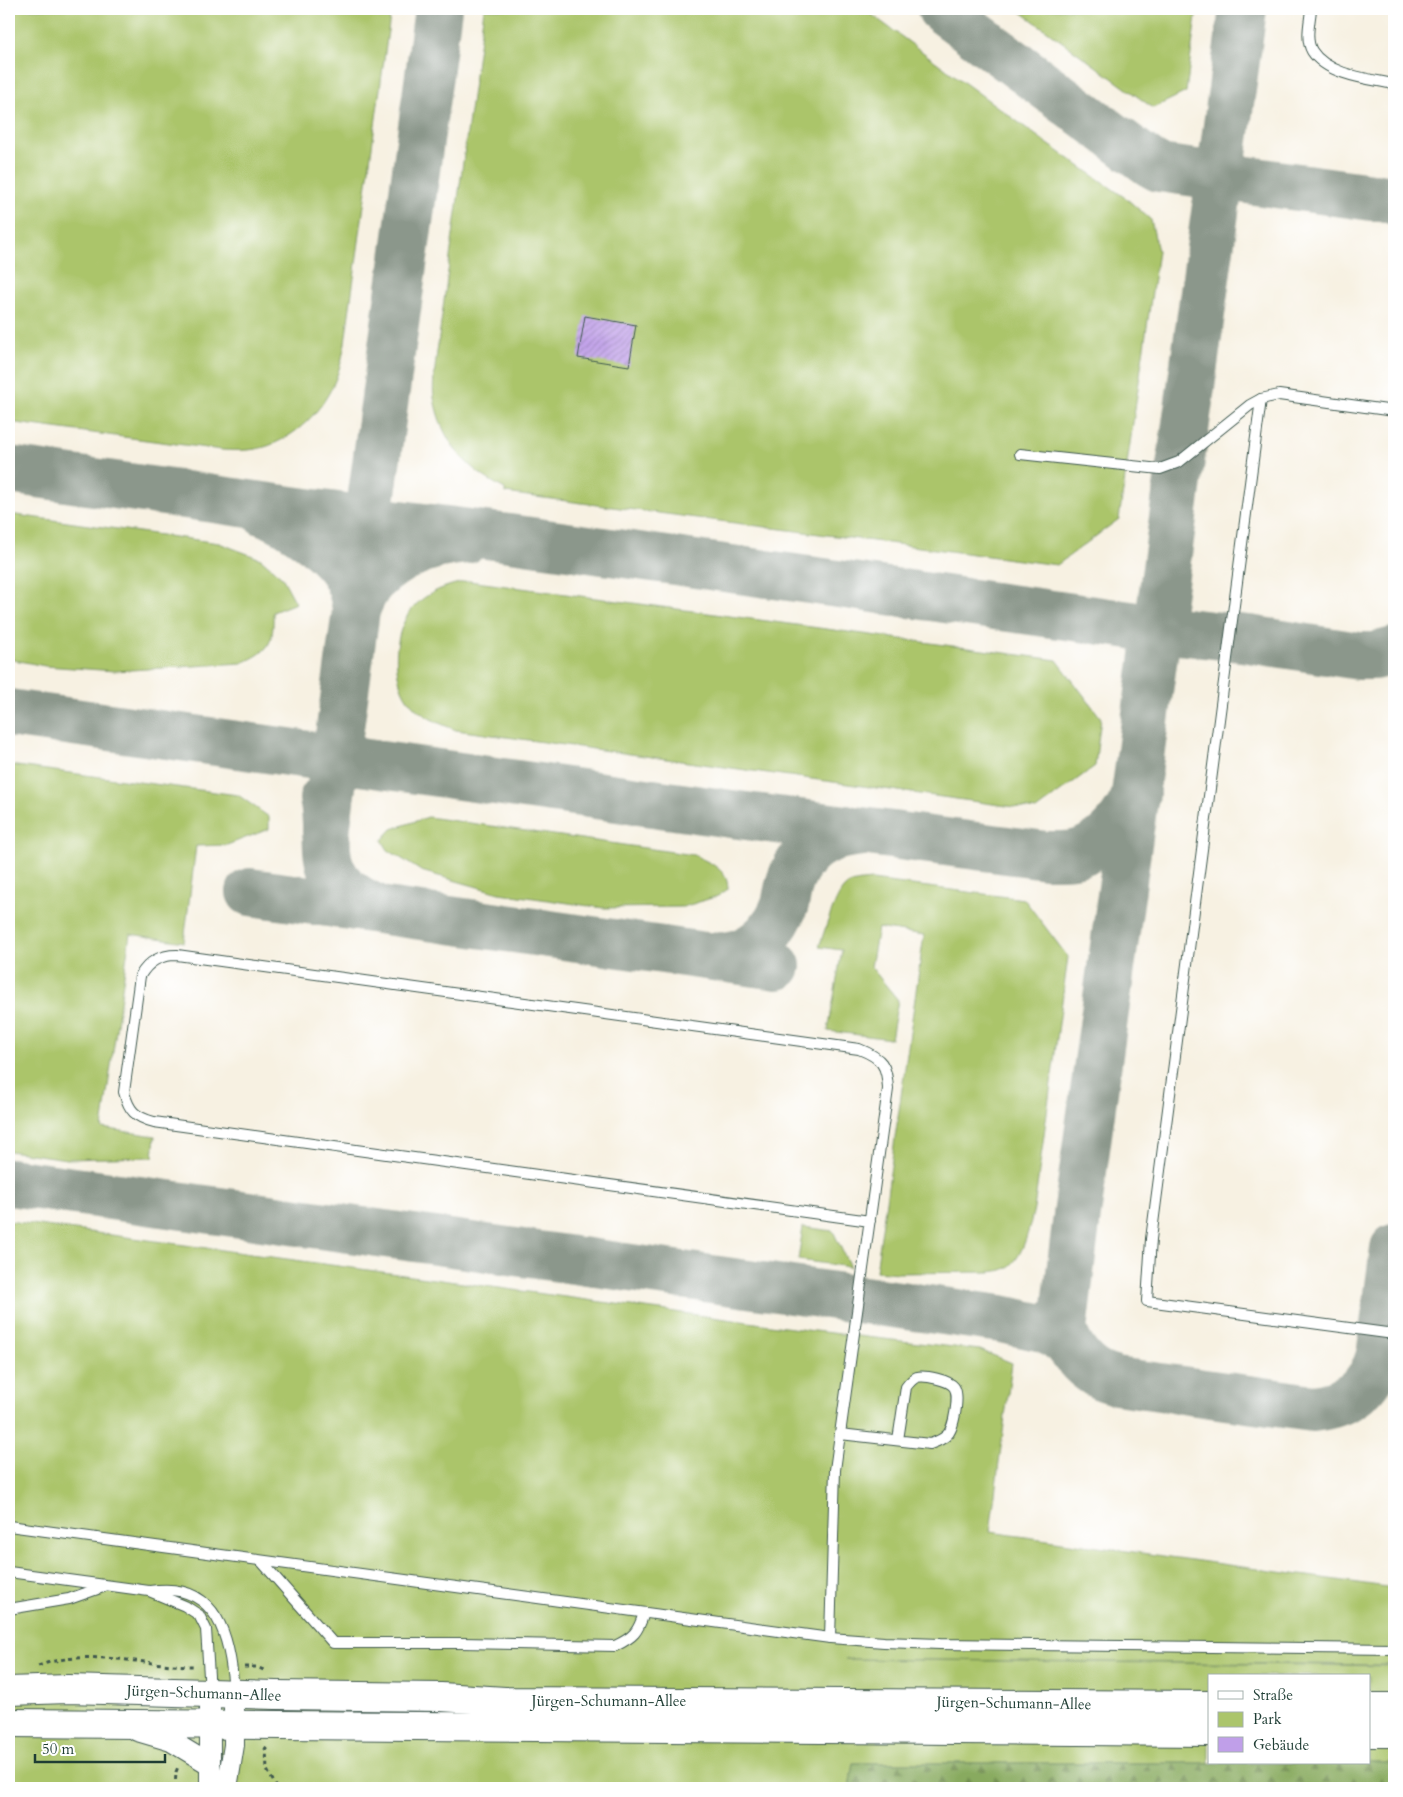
<svg xmlns="http://www.w3.org/2000/svg" width="1403" height="1797" viewBox="0 0 1403 1797" font-family="Cardo,serif">
  <style>
    .green { fill: #abc56b; stroke: #658150 }
    .forest { fill: url(#forest-firs); stroke: #54744a }
    .lines { fill: none; stroke-linecap: round; stroke-linejoin: round }
    .taxiway { stroke: #8b978b; stroke-width: 48 }
    .building { fill: url(#building-hatch) }
    .lane-casing { stroke: #3f584e; stroke-width: 12 }
    .street-casing { stroke: #3f584e; stroke-width: 22 }
    .secondary-casing { stroke: #3f584e; stroke-width: 30 }
    .path { stroke: #3f584e; stroke-width: 3; stroke-dasharray: 4 4; stroke-linecap: butt }
    .lane { stroke: #fff; stroke-width: 10 }
    .street { stroke: #fff; stroke-width: 20 }
    .secondary { stroke: #fff; stroke-width: 28 }
    .labels { text-anchor: middle; stroke-width: 4; stroke-linejoin: round; paint-order: stroke }
    .street-label { font-size: 15px; fill: #1f3d34; stroke: #fff }
  </style>
  <defs>
    <pattern id="forest-firs" width="22" height="20" patternUnits="userSpaceOnUse" patternTransform="scale(1.25)"><rect width="22" height="20" fill="#88aa5f"/><path d="M5 1l3.5 6h-7zM16 11l3.5 6h-7z" fill="#6f8c4f"/></pattern>
    <pattern id="building-hatch" width="6" height="6" patternUnits="userSpaceOnUse" patternTransform="scale(1.25)"><rect width="6" height="6" fill="#c09fe9"/><path d="M-1 1l2-2M0 6l6-6M5 7l2-2" fill="none" stroke="#9b83be"/></pattern>
  </defs>
  <rect width="100%" height="100%" fill="#fff"/>
  <filter id="ink" filterUnits="userSpaceOnUse"><feTurbulence type="fractalNoise" baseFrequency=".02" numOctaves="2"/><feDisplacementMap in="SourceGraphic" scale="10" xChannelSelector="R" yChannelSelector="G"/><feConvolveMatrix kernelMatrix="1 2 1 2 8 2 1 2 1" color-interpolation-filters="sRGB"/></filter>
  <filter id="wash" filterUnits="userSpaceOnUse"><feTurbulence type="fractalNoise" baseFrequency=".0096" numOctaves="4" result="noise"/><feDisplacementMap in="SourceGraphic" scale="20" xChannelSelector="R" yChannelSelector="G"/><feGaussianBlur stdDeviation="1.12" result="paint"/><feColorMatrix in="noise" values="0 0 0 0 0 0 0 0 0 0 0 0 0 0 0 0 0 1.4 0 .05"/><feComposite in="paint" operator="in"/></filter>
  <g filter="url(#wash)">
    <rect width="100%" height="100%" fill="#f7f1e2"/>
    <g class="green">
      <path d="M9,9H391L345,343C343,352 342,361 339,369C330,401 305,430 275,443C259,451 239,451 222,450L9,422Z"/>
      <path d="M484,9H864L1048,144L1127,199L1151,220L1158,251L1119,519L1057,565L505,493V489C466,469 442,443 434,398C432,386 435,371 436,359Z"/>
      <polygon points="1017,9 1197,9 1186,92 1153,108"/>
      <path d="M9,514L219,543L261,559L282,577L296,603L273,612C274,643 270,651 242,663L115,671L45,666L9,659Z"/>
      <path d="M469,581L1057,660L1101,718L1095,766L1036,810L456,730C438,723 420,716 408,700C391,676 393,632 412,609C426,592 447,585 469,581Z"/>
      <polygon points="9,765 238,795 269,817 269,829 227,845 196,846 184,942 130,934 102,1128 155,1136 153,1157 67,1159 9,1151"/>
      <path d="M428,817L694,855C710,863 728,869 728,889L718,896L683,907L603,908L499,893L421,871L388,850L382,840L392,829Z"/>
      <path d="M872,880L1024,899L1068,957L1034,1209C1029,1227 1023,1264 1002,1270C999,1271 994,1271 990,1272L898,1273L876,1271L924,935L878,928L871,967L898,1000L891,1039L828,1031L842,950L819,947C824,933 835,896 845,887C851,881 863,881 872,880Z"/>
      <polygon points="9,1221 814,1331 980,1350 1012,1363 990,1532 1394,1588 1394,1665 845,1659 1394,1666 1394,1763 1369,1763 1369,1676 1209,1676 1209,1763 853,1763 849,1788 9,1788"/>
      <polygon points="803,1227 833,1231 850,1267 798,1260"/>
    </g>
    <polygon class="forest" points="853,1763 1394,1763 1394,1788 849,1788"/>
    <g class="lines">
      <g class="taxiway">
        <polyline points="941,9 1150,163 1159,168 1394,200"/>
        <path d="M1243,9L1077,1215L1063,1330C1069,1348 1080,1364 1097,1374C1102,1377 1110,1379 1116,1381L1313,1408C1347,1404 1370,1390 1380,1355L1394,1248"/>
        <polyline points="9,470 299,511 517,539 1159,629 1249,639 1359,656 1374,656 1394,651"/>
        <path d="M264,512C292,522 336,553 348,580C353,590 355,600 356,610C360,600 365,588 373,580C398,555 431,543 466,540"/>
        <path d="M9,713L731,814L1046,855C1058,855 1073,856 1084,851C1109,840 1127,818 1136,794"/>
        <path d="M323,799C327,815 326,832 327,850C329,883 353,899 381,910"/>
        <polyline points="326,831 438,9"/>
        <polyline points="250,892 777,966"/>
        <path d="M712,956C720,955 728,956 735,954C759,948 777,927 785,904C787,896 788,887 791,879C796,864 809,848 823,842C836,835 849,833 863,832"/>
        <polyline points="9,1182 1001,1319 1043,1328 1056,1334 1068,1345"/>
      </g>
    </g>
    <g id="blocks">
      <polygon class="building" points="585,316 636,325 629,366 578,358"/>
    </g>
  </g>
  <g filter="url(#ink)">
    <use href="#blocks" fill-opacity="0" stroke="#3f584e" stroke-width="1"/>
    <g class="lines">
      <g class="lane-casing">
        <g id="lane">
          <path d="M1311,9C1310,22 1305,39 1312,51C1327,75 1369,79 1394,84"/>
          <polyline points="1261,399 1151,1239 1147,1301 1394,1334"/>
          <polyline points="1020,454 1160,469 1179,462 1250,405 1261,399 1279,395 1394,411"/>
          <path d="M840,1434L930,1444C936,1442 942,1440 947,1435C954,1429 960,1395 954,1387C949,1380 925,1375 917,1377C912,1379 909,1383 906,1387L898,1440"/>
          <polyline points="9,1526 830,1638 884,1642 940,1644 1394,1649"/>
          <path d="M261,1561L333,1643H461L615,1646C634,1637 638,1632 644,1613"/>
          <polyline points="9,1572 149,1591 185,1606 199,1615 206,1629 210,1692"/>
          <path d="M150,1591C219,1580 231,1640 234,1693"/>
          <polyline points="9,1609 69,1599 103,1587"/>
          <path d="M830,1638L835,1470L888,1089C887,1065 882,1058 859,1049L177,955C160,955 149,961 140,976L124,1092C129,1111 135,1117 154,1122L870,1221"/>
        </g>
      </g>
      <g class="street-casing">
        <g id="street">
          <polyline points="137,1731 171,1741 209,1764"/>
          <polyline points="210,1788 210,1692"/>
          <polyline points="227,1788 234,1745 234,1693"/>
        </g>
      </g>
      <g class="secondary-casing">
        <g id="secondary">
          <polyline points="9,1691 68,1689 276,1695 441,1697 505,1701 1209,1705"/>
          <polyline points="1369,1707 1394,1707"/>
          <polyline points="9,1723 1209,1732"/>
          <polyline points="1369,1733 1394,1733"/>
        </g>
      </g>
      <g class="path">
        <path d="M38,1666C87,1647 144,1666 195,1666"/>
        <polyline points="244,1667 256,1667 264,1670 264,1673"/>
        <polyline points="264,1748 266,1749 267,1770 277,1788"/>
        <polyline points="175,1788 176,1772 178,1767"/>
      </g>
      <use href="#lane" class="lane"/>
      <use href="#street" class="street"/>
      <use href="#secondary" class="secondary"/>
    </g>
  </g>
  <g class="labels">
    <g class="street-label">
      <text transform="translate(204 1693) rotate(2)" y="5">Jürgen-Schumann-Allee</text>
      <text x="609" y="1706">Jürgen-Schumann-Allee</text>
      <text transform="translate(1014 1703) rotate(1)" y="5">Jürgen-Schumann-Allee</text>
    </g>
  </g>
  <rect width="1403" height="1797" fill="none" stroke="#fff" stroke-width="30"/>
  <rect x="1208" y="1674" width="162" height="90" fill="#ffffff" stroke="#a5b1ae"/>
  <rect x="1218" y="1691" width="25" height="8" fill="#ffffff" stroke="#a5b1ae"/>
  <text x="1253" y="1700" font-size="15" fill="#1f3d34">Straße</text>
  <rect x="1218" y="1712" width="25" height="15" fill="#abc56b" stroke="#a5b1ae"/>
  <text x="1253" y="1724" font-size="15" fill="#1f3d34">Park</text>
  <rect x="1218" y="1737" width="25" height="15" fill="#c09fe9" stroke="#a5b1ae"/>
  <text x="1253" y="1750" font-size="15" fill="#1f3d34">Gebäude</text>
  <path d="M35 1754v8h130v-8" fill="none" stroke="#1f3d34" stroke-width="2.5"/>
  <text x="42" y="1754" font-size="15" fill="#1f3d34" stroke="#ffffff" stroke-width="4" paint-order="stroke">50 m</text>
</svg>
